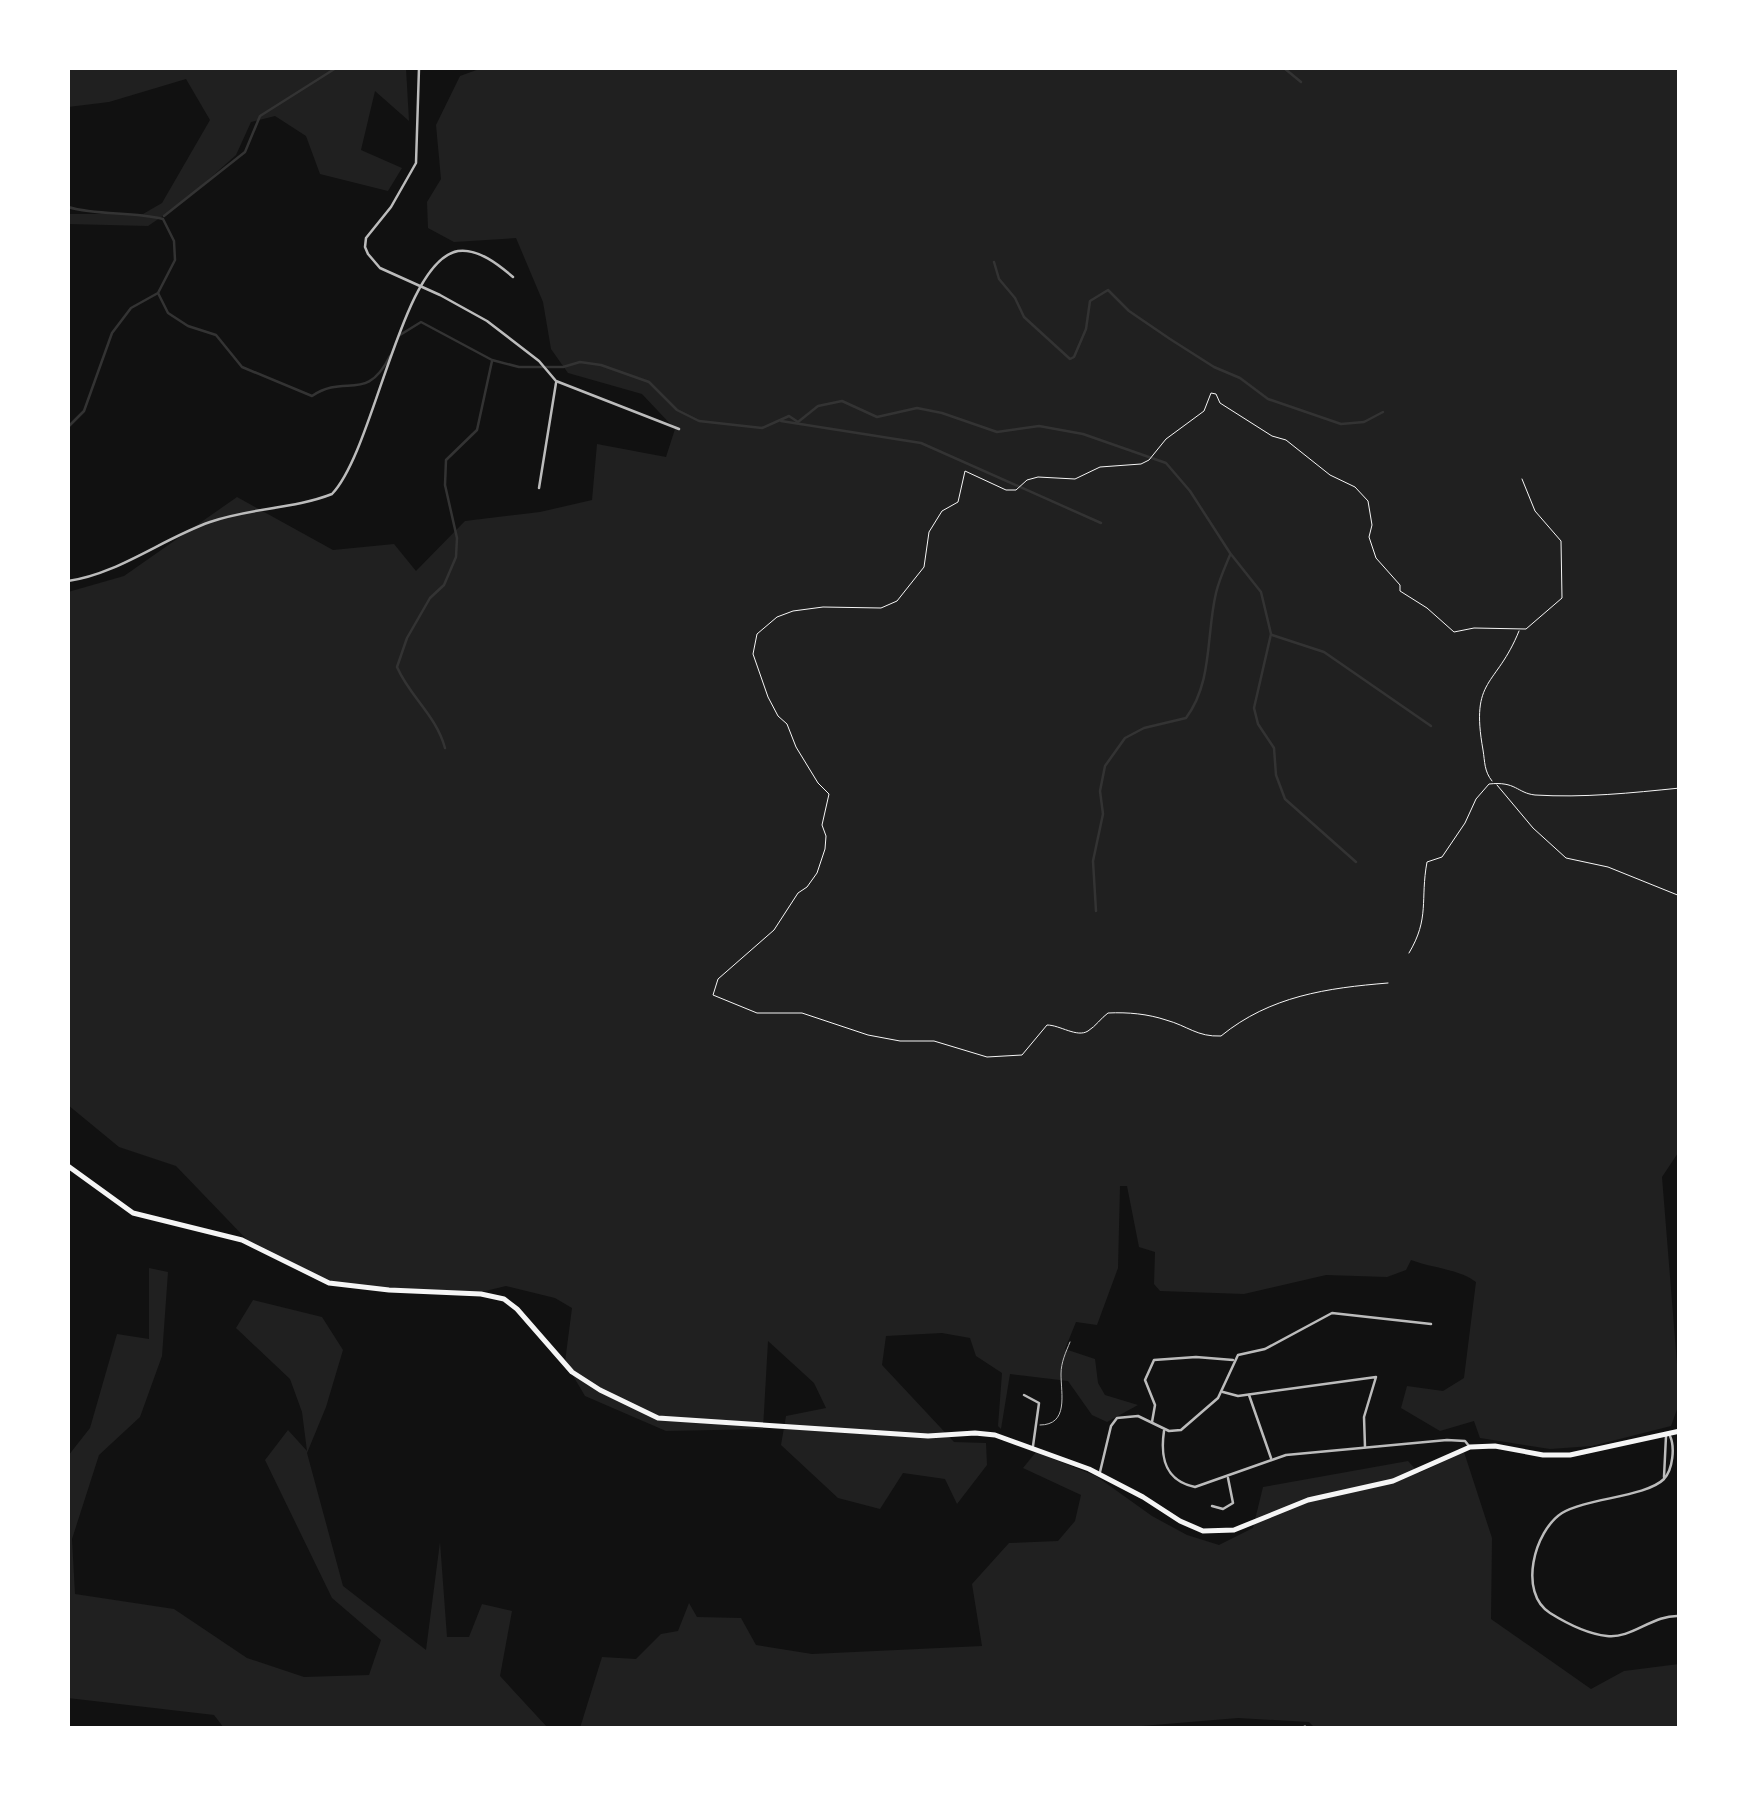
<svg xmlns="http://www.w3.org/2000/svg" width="1747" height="1796" viewBox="0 0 1747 1796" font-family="Barlow,sans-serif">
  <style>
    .green { fill: #202020 }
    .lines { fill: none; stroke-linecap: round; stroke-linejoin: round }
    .stream { stroke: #333; stroke-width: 2.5 }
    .path { stroke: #f5f5f5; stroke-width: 1 }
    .service { stroke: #bcbcbc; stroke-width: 1 }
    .minor { stroke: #bcbcbc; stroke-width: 2.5 }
    .secondary { stroke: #f5f5f5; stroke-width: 5 }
  </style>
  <rect width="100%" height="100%" fill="#111"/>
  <g class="green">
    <polygon points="68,68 406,68 409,121 375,91 361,150 402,168 388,191 320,174 306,136 275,116 251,122 236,155 182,203 148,226 68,224 68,214 143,214 162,203 210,120 186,79 109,102 68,107"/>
    <path d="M482,68H1679L1680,1150L1662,1177L1680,1401L1671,1426L1592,1446L1550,1449L1480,1438L1474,1421L1440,1431L1401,1408L1407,1386L1443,1391L1464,1378L1476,1282C1459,1269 1432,1268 1411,1260L1406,1270L1387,1277L1326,1275L1244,1294L1160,1291L1154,1284L1155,1252L1139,1247L1127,1186H1120L1118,1268L1097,1325L1076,1322L1065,1349L1095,1359L1098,1383L1105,1395L1138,1405L1107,1422L1092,1415L1068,1381L1010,1374L1001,1429L998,1426L1002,1373L976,1356L970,1338L942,1333L886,1336L882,1365L954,1442L986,1443L987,1465L957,1504L945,1479L903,1473L880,1509L838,1498L781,1445L786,1416L826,1408L814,1383L768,1341L763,1429L666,1431L585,1396L565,1362L572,1308L555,1298L506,1286L477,1293H405L333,1284L251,1244L176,1166L119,1147L68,1105V592L124,576L237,497L333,550L394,544L416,571L465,521L540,512L592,500L597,444L666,457L675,429L642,394L568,373L551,349L543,302L516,238L454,242L428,228L427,202L441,179L436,125L460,76Z"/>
    <polygon points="149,1268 168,1272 162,1356 140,1417 99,1455 72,1539 75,1594 174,1609 247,1658 304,1677 369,1675 381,1640 332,1598 265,1460 288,1430 307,1451 302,1412 290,1379 236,1328 253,1300 322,1317 343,1350 326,1407 307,1453 343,1586 426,1650 440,1542 447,1637 469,1637 482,1604 512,1611 500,1676 547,1727 552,1728 224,1728 214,1715 68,1698 68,1456 90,1428 117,1334 149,1339"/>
    <polygon points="1036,1452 1096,1476 1152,1516 1187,1535 1219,1545 1253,1528 1263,1487 1408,1461 1419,1473 1464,1452 1492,1538 1491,1619 1591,1689 1624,1671 1679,1664 1679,1728 1315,1728 1309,1722 1238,1718 1118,1728 580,1728 602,1657 636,1659 661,1634 678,1631 689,1603 697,1617 741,1618 756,1645 812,1654 982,1646 972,1584 1009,1543 1058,1541 1075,1521 1081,1495 1023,1468"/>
  </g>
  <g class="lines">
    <g class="stream">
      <polyline points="1284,68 1301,82"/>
      <path d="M68,207C99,216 131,211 163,219L174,241L175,260L158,293L131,308L112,333L84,411L68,427"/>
      <polyline points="164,216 245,152 260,116 336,68"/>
      <polyline points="994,262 999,279 1015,298 1024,317 1070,359 1074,357 1086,329 1090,301 1108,290 1129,311 1170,339 1214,367 1240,378 1268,399 1341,424 1364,422 1383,412"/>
      <path d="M158,293L168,313L188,326L216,335L242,367L312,396C346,373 366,404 390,356"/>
      <polyline points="400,335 421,322 492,360 519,367 563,367 580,362 601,365 649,382 677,410 699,421 762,428 789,416 798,422 818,406 842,401 877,417 917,408 942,413 997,432 1039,426 1083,434 1166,463 1190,491 1230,553 1261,592 1271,634 1254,708 1258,724 1274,748 1276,775 1285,799 1356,862"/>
      <polyline points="781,421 921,443 1101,523"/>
      <polyline points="1272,635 1324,652 1431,726"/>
      <path d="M445,748C436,715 410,697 397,667L407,638L430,598L444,585L456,557L457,538L445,485L446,460L477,430L492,361"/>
      <path d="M1096,911L1093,861L1103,814L1100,791L1105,766L1125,738L1144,728L1186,718C1213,682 1206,635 1216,593C1219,580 1225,567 1230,555"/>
    </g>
    <g class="path">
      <path d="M1492,781C1484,771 1485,762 1483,750C1470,677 1496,688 1519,631"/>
      <polyline points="1497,785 1533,828 1566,858 1608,867 1680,896"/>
      <path d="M1409,953C1430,918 1420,900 1427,862L1442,857L1465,823L1476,799L1489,784C1516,781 1517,793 1535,795C1583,798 1631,793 1680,788"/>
      <path d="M1388,983C1327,988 1270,996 1221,1036C1197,1037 1188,1026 1166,1020C1148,1014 1128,1012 1108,1013C1101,1018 1096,1026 1088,1031C1077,1038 1060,1025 1047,1025L1022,1055L987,1057L934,1041H900L868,1035L802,1013H757L713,995L718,979L774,930L798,893L807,887L817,873L825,849L826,836L822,825L829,794L818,783L796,747L787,724L778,716L768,697L753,654L757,634L777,617L793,611L823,607L881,608L897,601L924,567L929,532L942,511L958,502L965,471L1006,490H1016L1027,480L1038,477L1075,479L1100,467L1141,464L1149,460L1166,439L1204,411L1211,393L1216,394L1220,403L1272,436L1286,440L1330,475L1355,487L1368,501L1372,525L1369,537L1376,558L1400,585V591L1427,608L1454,632L1474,628L1526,629L1562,598L1561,541L1535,511L1522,479"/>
      <polyline points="1298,1728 1305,1726 1311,1728"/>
    </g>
    <path class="service" d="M1040,1425C1069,1425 1061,1394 1061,1374C1061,1362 1066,1352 1070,1342"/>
    <g class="minor">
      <polyline points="419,68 416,163 391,207 366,238 365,247 368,254 380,268 440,295 487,321 539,361 556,381 679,429"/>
      <polyline points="539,488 556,383"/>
      <path d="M68,581C118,574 162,539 210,522C249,508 294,509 332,494C375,449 401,261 458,251C478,248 499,265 513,277"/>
      <polyline points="1223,1392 1238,1396 1376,1377 1364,1417 1365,1447"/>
      <polyline points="1024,1395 1039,1403 1033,1446"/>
      <polyline points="1249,1395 1271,1458"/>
      <polyline points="1152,1422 1155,1405 1145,1380 1154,1360 1196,1357 1233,1360"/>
      <path d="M1164,1431C1160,1458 1165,1481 1195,1487L1286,1455L1447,1440L1465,1441L1469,1446"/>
      <path d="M1670,1436C1675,1447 1673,1469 1664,1479C1646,1497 1587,1498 1562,1513C1534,1531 1518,1593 1550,1613C1566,1623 1588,1634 1607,1636C1632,1639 1653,1614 1680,1616"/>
      <polyline points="1100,1472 1111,1426 1117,1418 1138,1416 1169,1431 1181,1430 1218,1398 1238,1355 1265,1349 1332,1313 1431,1324"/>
      <polyline points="1664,1477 1666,1436"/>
      <polyline points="1212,1506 1223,1509 1233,1503 1228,1478"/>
    </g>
    <polyline class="secondary" points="68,1166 133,1213 242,1240 329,1283 389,1290 481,1294 504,1299 517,1309 572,1372 600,1390 658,1418 928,1436 975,1433 995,1435 1089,1469 1143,1497 1180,1521 1203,1531 1234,1530 1308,1500 1393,1481 1470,1447 1495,1446 1543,1455 1570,1455 1680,1431"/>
  </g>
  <rect width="1747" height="1796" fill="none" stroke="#ffffff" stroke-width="140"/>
</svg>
